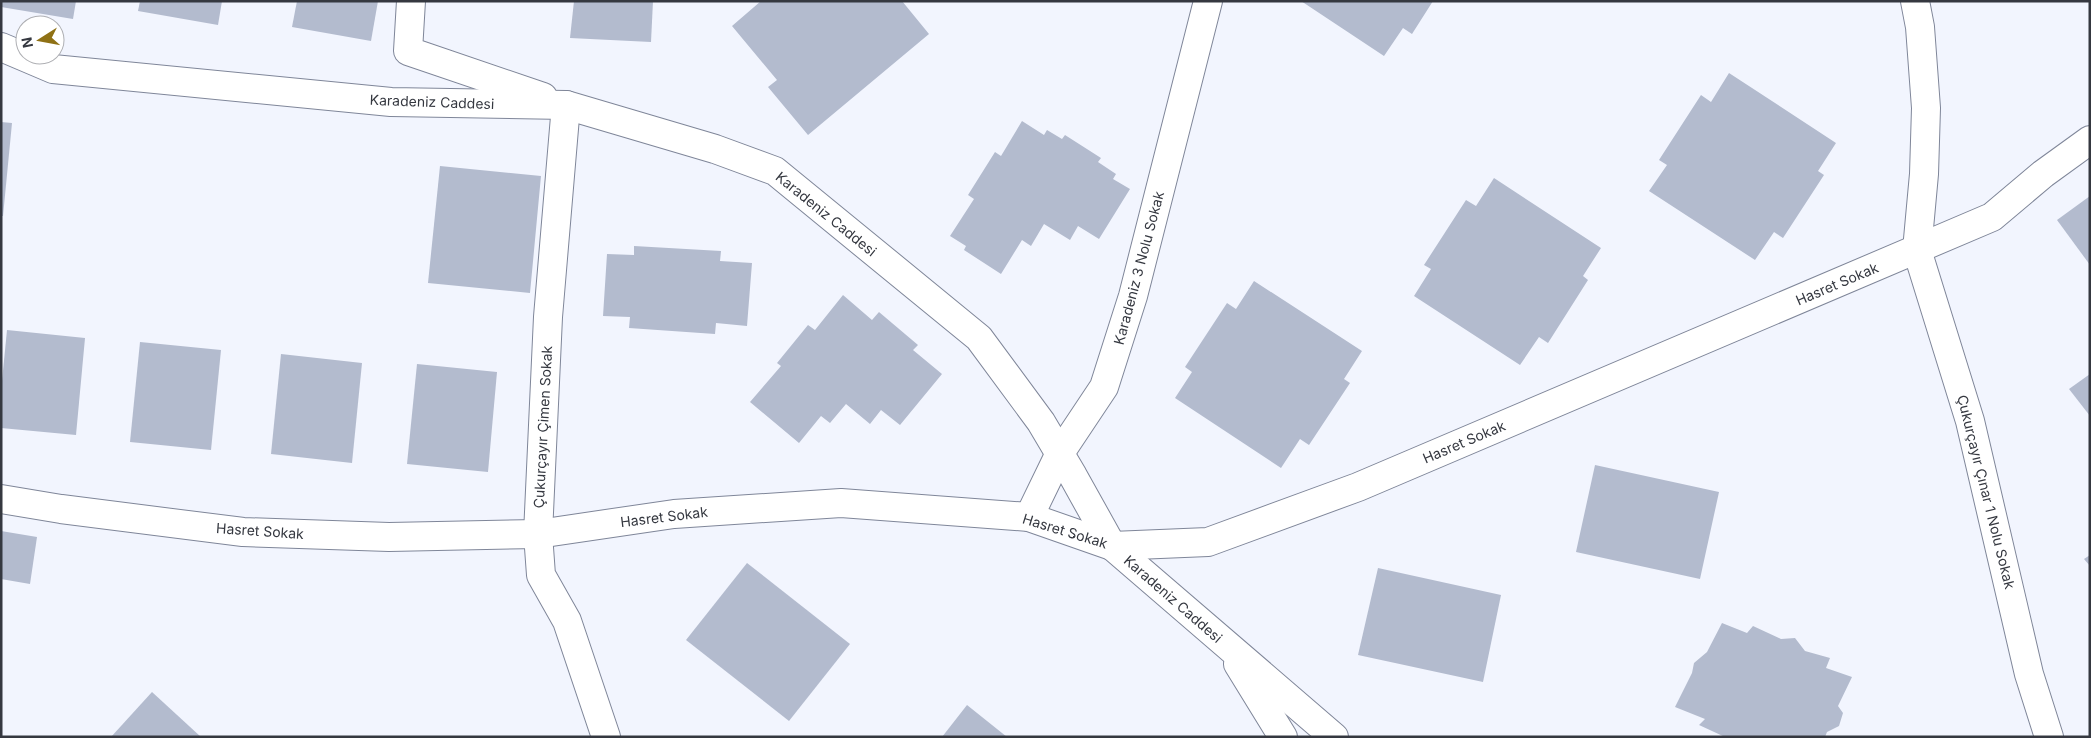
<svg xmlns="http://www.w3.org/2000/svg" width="2091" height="738" viewBox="0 0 2091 738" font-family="Inter,sans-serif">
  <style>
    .building { fill: #b3bbce }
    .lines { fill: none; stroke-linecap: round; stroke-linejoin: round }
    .minor-casing { stroke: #7f8699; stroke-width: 30 }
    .minor { stroke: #fff; stroke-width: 28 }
    .labels { text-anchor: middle; stroke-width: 4.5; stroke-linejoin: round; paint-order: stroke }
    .street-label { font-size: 14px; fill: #353840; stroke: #fff }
  </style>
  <rect width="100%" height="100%" fill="#f2f5fe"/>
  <g class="building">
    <polygon points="1,1 76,1 73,19 1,7"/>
    <polygon points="140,1 222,1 218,25 138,11"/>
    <polygon points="297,1 378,1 371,41 292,27"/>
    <polygon points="574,1 653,1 651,42 570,38"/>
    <polygon points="761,1 902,1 929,34 808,135 768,87 777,80 732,26"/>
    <polygon points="1301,1 1433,1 1412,34 1403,28 1384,56"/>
    <polygon points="1729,73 1836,143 1818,171 1824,175 1783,238 1774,232 1755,260 1649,191 1667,165 1659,160 1701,95 1711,102"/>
    <polygon points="1022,121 1044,135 1047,130 1062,139 1065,135 1101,158 1098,162 1116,174 1113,179 1130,189 1099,239 1078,226 1070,240 1044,224 1031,246 1022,240 1001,274 964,250 966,246 950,236 974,199 968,195 995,152 1001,156"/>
    <polygon points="1,122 12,123 3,216 1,216"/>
    <polygon points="440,166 541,176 530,293 428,283"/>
    <polygon points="1494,178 1601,248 1583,276 1588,280 1548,343 1539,337 1520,365 1414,296 1431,269 1424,265 1466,200 1476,206"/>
    <polygon points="2090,196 2090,265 2057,220"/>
    <polygon points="634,246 721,251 720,261 752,263 747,326 716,323 715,334 629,328 630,317 603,316 607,254 634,255"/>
    <polygon points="1254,281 1362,351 1344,379 1350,383 1309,445 1300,439 1281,468 1175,398 1192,372 1185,367 1227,303 1236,309"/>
    <polygon points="843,295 872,320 879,312 918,345 913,350 942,374 900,425 881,410 870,424 846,404 830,423 821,416 799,443 750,402 781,366 777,363 808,325 815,330"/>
    <polygon points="7,330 85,338 76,435 1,428 1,391"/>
    <polygon points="140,342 221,350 211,450 130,442"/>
    <polygon points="281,354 362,363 352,463 271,454"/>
    <polygon points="417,364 497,372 488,472 407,464"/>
    <polygon points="2090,374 2090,416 2069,389"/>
    <polygon points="1595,465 1719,492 1700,579 1576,552"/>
    <polygon points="1,531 37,537 30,584 1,579"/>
    <polygon points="2090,555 2090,566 2084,559"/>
    <polygon points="747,563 850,644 789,721 686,640"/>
    <polygon points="1378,568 1501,595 1483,682 1358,655"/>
    <polygon points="1722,623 1747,633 1753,626 1781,639 1795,638 1805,651 1830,658 1826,668 1852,677 1838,706 1843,713 1839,726 1827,732 1825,737 1725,737 1699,725 1705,719 1675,707 1692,673 1694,663 1707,652"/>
    <polygon points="152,692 201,737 111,737"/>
    <polygon points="967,705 1007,737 942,737"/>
  </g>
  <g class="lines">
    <g class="minor-casing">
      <g id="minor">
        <polyline points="411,1 408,51 543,97"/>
        <polyline points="1915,1 1920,27 1926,108 1924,174 1917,250 1970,421 2029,674 2049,737"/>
        <polyline points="1,47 53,69 391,102 566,105 715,149 775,171 979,338 1041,422 1073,476 1112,546 1334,737"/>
        <polyline points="566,105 548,317 538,534 541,575 567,621 606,737"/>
        <polyline points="1,499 61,509 243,532 389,537 538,534 674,514 841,503 1029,517 1112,546 1208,542 1358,487 1992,217 2043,174 2090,140"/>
        <polyline points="1029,517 1060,453 1104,387 1133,296 1208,1"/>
        <polyline points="1238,664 1283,737"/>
      </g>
    </g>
    <use href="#minor" class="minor"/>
  </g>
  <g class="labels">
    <g class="street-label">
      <text transform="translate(432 102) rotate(2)" y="5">Karadeniz Caddesi</text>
      <text transform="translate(826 214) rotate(39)" y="5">Karadeniz Caddesi</text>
      <text transform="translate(1139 268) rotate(-75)" y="5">Karadeniz 3 Nolu Sokak</text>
      <text transform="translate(1837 284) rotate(-23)" y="5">Hasret Sokak</text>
      <text transform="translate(543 427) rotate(-87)" y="5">Çukurçayır Çimen Sokak</text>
      <text transform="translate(1464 442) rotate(-23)" y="5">Hasret Sokak</text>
      <text transform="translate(1986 492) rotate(76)" y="5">Çukurçayır Çınar 1 Nolu Sokak</text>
      <text transform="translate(664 517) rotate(-7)" y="5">Hasret Sokak</text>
      <text transform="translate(260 531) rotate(4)" y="5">Hasret Sokak</text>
      <text transform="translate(1065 531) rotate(17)" y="5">Hasret Sokak</text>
      <text transform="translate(1173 599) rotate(41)" y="5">Karadeniz Caddesi</text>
    </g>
  </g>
  <rect width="2091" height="738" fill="none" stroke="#353840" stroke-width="5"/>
  <g transform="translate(40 40) rotate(259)"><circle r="24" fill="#ffffff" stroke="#aeafb3"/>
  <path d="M0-4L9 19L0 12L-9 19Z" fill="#8f7115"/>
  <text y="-8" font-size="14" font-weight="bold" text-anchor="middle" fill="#353840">N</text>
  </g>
</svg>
